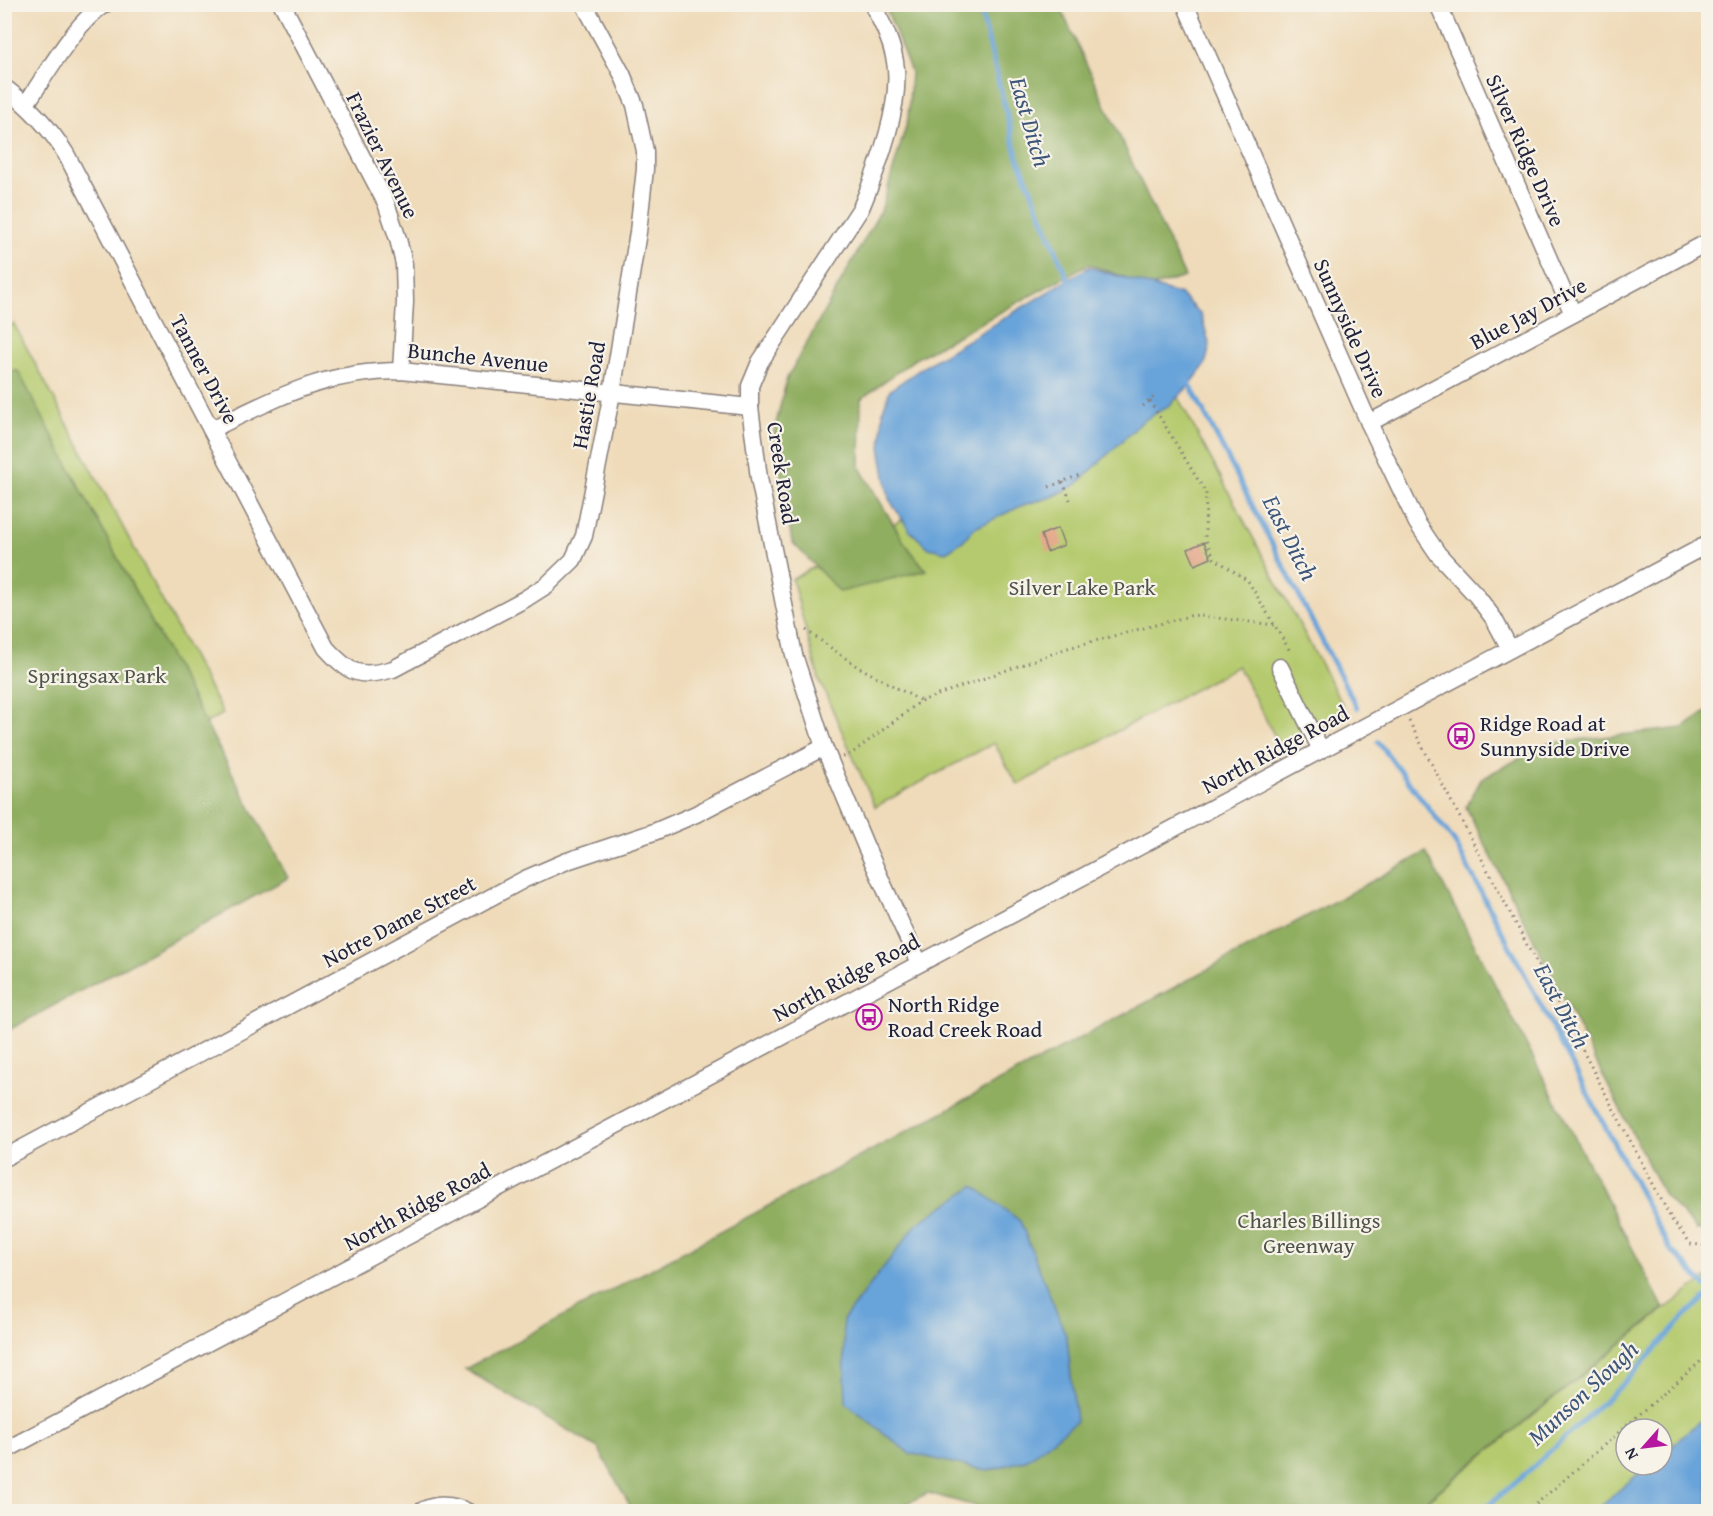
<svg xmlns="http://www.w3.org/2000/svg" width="1713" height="1516" viewBox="0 0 1713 1516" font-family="'Gentium Book Plus',serif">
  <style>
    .green { fill: #b5ca6e; stroke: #6c7654; stroke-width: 1.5; fill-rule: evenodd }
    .forest { fill: #90ae61; stroke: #59684e; stroke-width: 1.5 }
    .water { fill: #68a3d9; stroke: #45628a; stroke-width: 1.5 }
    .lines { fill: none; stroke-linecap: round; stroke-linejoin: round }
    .stream { stroke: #68a3d9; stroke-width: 5 }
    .building { fill: #e3a485 }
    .minor-casing { stroke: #887e7a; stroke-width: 19 }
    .path { stroke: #887e7a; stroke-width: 3; stroke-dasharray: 1.5 4.5; stroke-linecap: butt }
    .minor { stroke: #fff; stroke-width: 16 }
    .labels { text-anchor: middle; stroke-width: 4.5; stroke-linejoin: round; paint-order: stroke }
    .street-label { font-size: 22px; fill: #22223b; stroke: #f7f3e8 }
    .park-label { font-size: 22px; fill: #4e544a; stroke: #f7f3e8 }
    .poi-label { font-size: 22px; fill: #22223b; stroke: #f7f3e8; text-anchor: start }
    .water-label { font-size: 24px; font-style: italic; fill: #3e567a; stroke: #f7f3e8 }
  </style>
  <rect width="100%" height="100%" fill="#f7f3e8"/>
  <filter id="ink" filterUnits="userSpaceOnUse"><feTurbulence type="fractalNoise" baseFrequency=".0167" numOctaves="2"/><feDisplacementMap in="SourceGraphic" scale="12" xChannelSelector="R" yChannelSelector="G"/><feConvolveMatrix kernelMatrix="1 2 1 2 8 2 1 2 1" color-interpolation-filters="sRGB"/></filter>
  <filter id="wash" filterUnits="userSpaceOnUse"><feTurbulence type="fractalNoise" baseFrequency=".008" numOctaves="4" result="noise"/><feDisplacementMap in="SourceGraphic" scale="24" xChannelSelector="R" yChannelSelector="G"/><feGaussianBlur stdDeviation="1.35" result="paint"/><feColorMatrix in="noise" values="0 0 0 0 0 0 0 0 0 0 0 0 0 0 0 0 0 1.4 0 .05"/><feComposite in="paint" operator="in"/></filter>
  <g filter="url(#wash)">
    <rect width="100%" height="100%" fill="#efdbba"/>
    <g class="green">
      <polygon points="14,324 223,714 5,830 4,328"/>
      <polygon points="1167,377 1348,715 1282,750 1238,666 1018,785 994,743 875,807 819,679 792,579"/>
      <path d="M1708,1277V1511L1413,1512L1662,1311ZM1626,1429H1662V1465H1626Z"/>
    </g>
    <g class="forest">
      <polygon points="883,5 1059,5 1185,277 1152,287 1088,264 915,359 861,399 860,468 904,542 926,570 840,592 792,542 774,432 787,378 882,208 908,119 911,72 890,18"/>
      <polygon points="18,371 288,878 5,1032 4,372"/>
      <polygon points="1708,711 1708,1229 1697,1230 1664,1195 1466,807 1482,778 1549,743 1683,728"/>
      <polygon points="1426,852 1664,1309 1413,1511 997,1512 928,1493 891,1511 633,1511 598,1448 465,1369"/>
    </g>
    <g class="water">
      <polygon points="1089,267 1181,295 1201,315 1210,346 1205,365 1190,385 1170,405 1143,421 1076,485 1052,497 1023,505 973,529 963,541 946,552 929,548 910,531 889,499 881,453 883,410 890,390 925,366"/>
      <polygon points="974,1186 1020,1221 1067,1338 1076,1422 1028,1459 988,1471 909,1453 846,1403 843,1320 917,1224"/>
      <polygon points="1708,1414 1708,1511 1594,1511 1649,1465 1662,1465 1662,1454"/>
    </g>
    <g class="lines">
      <g class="stream">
        <polyline points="979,4 1017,155 1068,280"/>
        <polyline points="1190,385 1357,708"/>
        <polyline points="1378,742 1454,841 1670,1249 1708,1288"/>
        <polyline points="1479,1512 1491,1503 1533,1467 1622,1385 1691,1310 1708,1296"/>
      </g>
    </g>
    <g id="blocks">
      <g class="building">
        <polygon points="1058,528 1064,545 1047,552 1041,535"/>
        <polygon points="1204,542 1211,558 1195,565 1188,549"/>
      </g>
    </g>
  </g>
  <g filter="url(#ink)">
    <use href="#blocks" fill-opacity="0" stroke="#887e7a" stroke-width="1.5"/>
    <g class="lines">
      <g class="minor-casing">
        <g id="minor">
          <polyline points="282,4 386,203 398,239 404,264 405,302 401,371"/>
          <path d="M872,4C883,24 894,46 896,69C900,110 877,170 861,208L760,362L750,386V407L759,478L794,655L824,747L866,847L919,963"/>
          <polyline points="1185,4 1369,423 1417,523 1438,554 1476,595 1494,619 1510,649"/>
          <polyline points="1438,4 1573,314"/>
          <path d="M4,87C29,106 50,128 66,154L326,648C349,673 359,679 393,669L525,599L547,585L573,560L584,536L612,393L638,232L645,169V151L635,105L622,74L584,4"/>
          <path d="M26,104C46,75 76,21 105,4"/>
          <polyline points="1369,423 1708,242"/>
          <path d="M212,429C279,397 324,371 401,371L750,407"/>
          <polyline points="1280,667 1321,750"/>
          <polyline points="4,1158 525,879 567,861 654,832 696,814 824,747"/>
          <polyline points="4,1451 1708,544"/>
          <path d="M420,1512C435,1503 453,1504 468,1512"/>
        </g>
      </g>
      <g class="path">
        <polyline points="1150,401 1206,493 1205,538 1214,558 1248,581 1290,651"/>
        <polyline points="1143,406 1155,396"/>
        <polyline points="1063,482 1070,500"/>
        <polyline points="1049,487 1079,475"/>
        <polyline points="806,630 855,665 921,701"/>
        <polyline points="1409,721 1672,1220 1691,1244 1708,1246"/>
        <polyline points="843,757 851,754 921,701 1068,648 1193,615 1274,625"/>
        <polyline points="1527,1512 1708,1355"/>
      </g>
      <use href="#minor" class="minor"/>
    </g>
  </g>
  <defs>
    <g id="bus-ring" transform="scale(1.35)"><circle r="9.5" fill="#f7f3e8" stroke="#b5179e" stroke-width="1.5"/><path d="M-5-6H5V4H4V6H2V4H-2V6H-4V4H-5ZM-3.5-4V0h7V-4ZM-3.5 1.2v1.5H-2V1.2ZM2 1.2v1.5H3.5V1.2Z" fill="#b5179e"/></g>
  </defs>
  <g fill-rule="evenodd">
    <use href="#bus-ring" x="1461" y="736"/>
    <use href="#bus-ring" x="869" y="1017"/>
  </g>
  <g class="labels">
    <g class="street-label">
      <text transform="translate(1526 150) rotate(66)" y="8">Silver Ridge Drive</text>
      <text transform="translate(383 155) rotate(64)" y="8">Frazier Avenue</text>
      <text transform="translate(1528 313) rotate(-28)" y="8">Blue Jay Drive</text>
      <text transform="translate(1351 328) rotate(66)" y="8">Sunnyside Drive</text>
      <text transform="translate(478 357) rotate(6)" y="8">Bunche Avenue</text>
      <text transform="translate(205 369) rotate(62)" y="8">Tanner Drive</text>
      <text transform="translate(588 395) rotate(-80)" y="8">Hastie Road</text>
      <text transform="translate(783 473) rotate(81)" y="8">Creek Road</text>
      <text transform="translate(1275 749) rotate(-28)" y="8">North Ridge Road</text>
      <text transform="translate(399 921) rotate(-28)" y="8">Notre Dame Street</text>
      <text transform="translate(846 977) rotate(-28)" y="8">North Ridge Road</text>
      <text transform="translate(417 1206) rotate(-28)" y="8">North Ridge Road</text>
    </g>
    <g class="park-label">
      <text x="1082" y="595">Silver Lake Park</text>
      <text x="97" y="683">Springsax Park</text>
      <text x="1309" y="1228">Charles Billings<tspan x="1309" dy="25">Greenway</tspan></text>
    </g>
    <g class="poi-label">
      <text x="1480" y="731">Ridge Road at<tspan x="1480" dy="25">Sunnyside Drive</tspan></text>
      <text x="888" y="1012">North Ridge<tspan x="888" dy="25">Road Creek Road</tspan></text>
    </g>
    <g class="water-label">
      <text transform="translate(1030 122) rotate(74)" y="8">East Ditch</text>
      <text transform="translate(1290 538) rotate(63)" y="8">East Ditch</text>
      <text transform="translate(1562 1006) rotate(62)" y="8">East Ditch</text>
      <text transform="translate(1583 1393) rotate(-43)" y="8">Munson Slough</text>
    </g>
  </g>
  <rect width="1713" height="1516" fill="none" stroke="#f7f3e8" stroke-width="24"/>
  <g transform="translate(1644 1447) rotate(242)"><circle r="28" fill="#f7f3e8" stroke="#a29fa3" stroke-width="1.5"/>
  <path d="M0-4.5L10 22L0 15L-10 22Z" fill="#b5179e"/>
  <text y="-9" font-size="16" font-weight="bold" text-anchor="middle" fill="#22223b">N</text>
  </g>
</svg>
